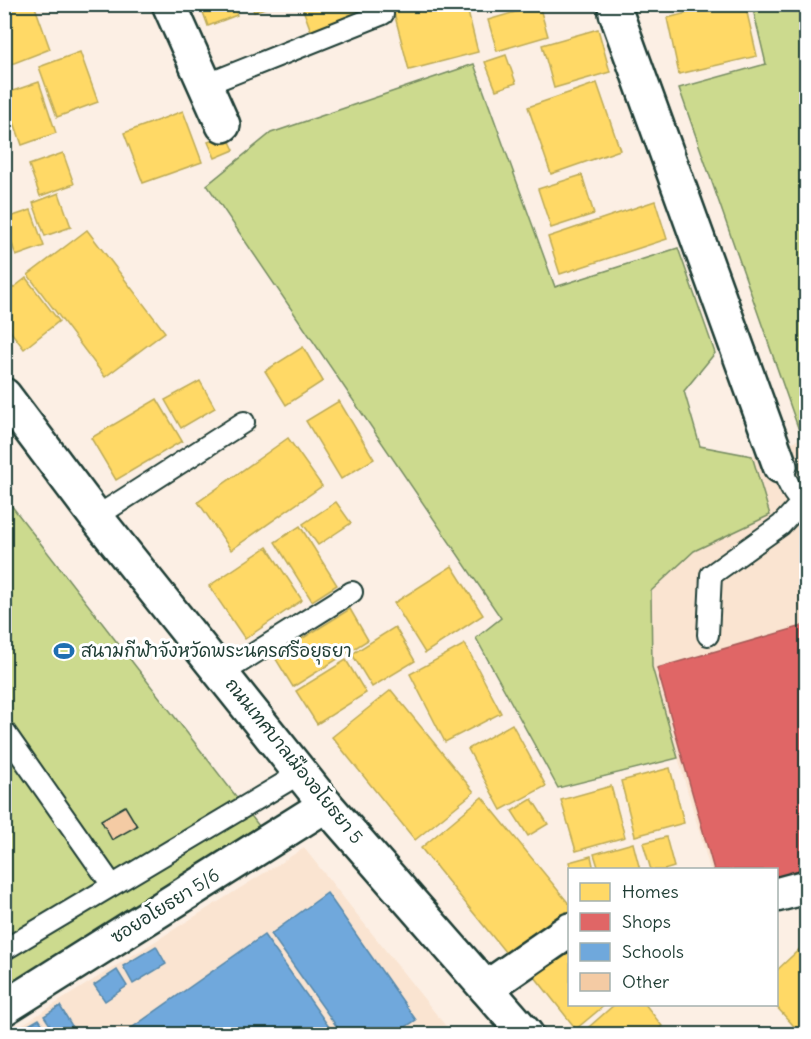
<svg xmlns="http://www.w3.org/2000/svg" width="811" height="1039" viewBox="0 0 811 1039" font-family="Delius,'Playpen Sans Thai',sans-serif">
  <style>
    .built { fill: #fae4d1 }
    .green { fill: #ccda8e; stroke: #768c61; stroke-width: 1.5 }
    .homes { fill: #ffd966; stroke: #bcaa57; stroke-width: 1.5 }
    .shops { fill: #e06666; stroke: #a65a57; stroke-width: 1.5 }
    .schools { fill: #6fa8dc; stroke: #5788aa; stroke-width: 1.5 }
    .building { fill: #f4cba4; stroke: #1f3d34; stroke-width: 1.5 }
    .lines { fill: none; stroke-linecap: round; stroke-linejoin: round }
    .lane-casing { stroke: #1f3d34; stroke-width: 24 }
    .street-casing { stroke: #1f3d34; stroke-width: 38 }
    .secondary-casing { stroke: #1f3d34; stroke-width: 38 }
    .lane { stroke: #fff; stroke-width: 20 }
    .street { stroke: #fff; stroke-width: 33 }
    .secondary { stroke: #fff; stroke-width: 33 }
    .labels { text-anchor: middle; stroke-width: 6; stroke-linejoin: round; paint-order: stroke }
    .poi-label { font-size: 18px; fill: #1f3d34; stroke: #fff; text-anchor: start }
    .street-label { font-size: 18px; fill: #1f3d34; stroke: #fff }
  </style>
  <rect width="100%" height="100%" fill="#fcefe4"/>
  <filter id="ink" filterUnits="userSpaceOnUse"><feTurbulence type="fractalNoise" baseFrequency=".0167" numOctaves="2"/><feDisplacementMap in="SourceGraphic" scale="12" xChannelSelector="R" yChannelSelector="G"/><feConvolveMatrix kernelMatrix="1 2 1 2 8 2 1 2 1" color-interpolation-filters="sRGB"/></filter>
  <g filter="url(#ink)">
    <g class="built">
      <polygon points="806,437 806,877 776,870 710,869 652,667 651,591 694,551 770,515 752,456"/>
      <polygon points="304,848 452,1034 7,1034"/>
    </g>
    <g class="green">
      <polygon points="752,5 806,5 806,437 802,439 679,88 766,64"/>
      <polygon points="474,64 555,287 678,248 715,353 684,391 700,446 752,456 770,515 694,551 651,591 652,667 678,758 558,788 476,638 501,618 207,185 271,133"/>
      <polygon points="4,496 266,835 4,1000"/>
    </g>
    <g class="homes">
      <polygon points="4,4 34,4 50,49 4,67"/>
      <polygon points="200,4 233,4 237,15 208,26"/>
      <polygon points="251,4 275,4 254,12"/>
      <polygon points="301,4 367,4 369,9 311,31"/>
      <polygon points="395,4 466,4 478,52 409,70 392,5"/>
      <polygon points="653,4 679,4 679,6 654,11"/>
      <polygon points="723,4 745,4 757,56 679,74 667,18"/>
      <polygon points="539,5 548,36 497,51 488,20"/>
      <polygon points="598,29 610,72 554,88 542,45"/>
      <polygon points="80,52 98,102 57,117 39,67"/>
      <polygon points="506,55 516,83 496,90 485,62"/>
      <polygon points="39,82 56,133 22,145 4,94"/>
      <polygon points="597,83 620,150 551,174 528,107"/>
      <polygon points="183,111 202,162 143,183 124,133"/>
      <polygon points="227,135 234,150 215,158 208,142"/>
      <polygon points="63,153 74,184 40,196 29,165"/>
      <polygon points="582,175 594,214 551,228 538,189"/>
      <polygon points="59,193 71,227 45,236 33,203"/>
      <polygon points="655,201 667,239 560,274 548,237"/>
      <polygon points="31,210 44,246 16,256 4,219"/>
      <polygon points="87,230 165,332 105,377 28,275"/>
      <polygon points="26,278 59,321 24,349 4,323 4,295"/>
      <polygon points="303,347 323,381 286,405 265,371"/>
      <polygon points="200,381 215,408 181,428 165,400"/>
      <polygon points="157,399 182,441 116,480 91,438"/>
      <polygon points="339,401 374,459 341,479 306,421"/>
      <polygon points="288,438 322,486 231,550 198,502"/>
      <polygon points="336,502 351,523 318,545 303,524"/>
      <polygon points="300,526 337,585 312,601 275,542"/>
      <polygon points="267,547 302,600 245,639 209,586"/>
      <polygon points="452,566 483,615 425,653 394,603"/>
      <polygon points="350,609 368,640 293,687 274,656"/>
      <polygon points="395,627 415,661 372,687 352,654"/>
      <polygon points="465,644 501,713 445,742 410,674"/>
      <polygon points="346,660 366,693 317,724 296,691"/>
      <polygon points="391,690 474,792 415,840 332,737"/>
      <polygon points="512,724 546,786 501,810 468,749"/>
      <polygon points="670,768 684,823 635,836 621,781"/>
      <polygon points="611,786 625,837 576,851 561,800"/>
      <polygon points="482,797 570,905 570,918 514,963 421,848"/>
      <polygon points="532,799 548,824 528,836 512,811"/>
      <polygon points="666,837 674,867 664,870 651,870 643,843"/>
      <polygon points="633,843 640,870 599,870 594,854"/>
      <polygon points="591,856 594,870 571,870 569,862"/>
      <polygon points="806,943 806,1034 801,1034 774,1004 776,1004 776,971"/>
      <polygon points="570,949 570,1004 606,1004 576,1029 535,977"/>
      <polygon points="615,1004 645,1004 662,1026 652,1034 581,1034"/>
    </g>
    <polygon class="shops" points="806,625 806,871 776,879 776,870 714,870 657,668"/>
    <g class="schools">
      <polygon points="327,893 416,1020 395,1034 342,1034 271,934"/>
      <polygon points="264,935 334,1034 123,1034"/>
      <polygon points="156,946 166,964 133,984 123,966"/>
      <polygon points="117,970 127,986 105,1001 94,985"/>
      <polygon points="60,1006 72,1026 56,1034 44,1016"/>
      <polygon points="39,1019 49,1034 30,1034 25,1027"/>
    </g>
    <polygon class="building" points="125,806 137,826 112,840 101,820"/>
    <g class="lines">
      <g class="lane-casing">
        <g id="lane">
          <polyline points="205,85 383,14"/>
          <path d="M780,466C787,479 792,498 806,504"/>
          <polyline points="96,517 244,422"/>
          <polyline points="708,635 711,575 781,525 802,502"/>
          <polyline points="223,673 352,592"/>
          <polyline points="4,731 112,885"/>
          <polyline points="4,950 301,773"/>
        </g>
      </g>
      <g class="street-casing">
        <g id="street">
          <polyline points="169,4 223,125"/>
          <polyline points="615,4 616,13 780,466"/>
          <polyline points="776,895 806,887"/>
          <polyline points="486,988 570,930"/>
          <polyline points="4,1008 326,805"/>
        </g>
      </g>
      <g class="secondary-casing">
        <polyline id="secondary" points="4,395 96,517 326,805 526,1034"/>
      </g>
      <use href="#lane" class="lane"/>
      <use href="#street" class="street"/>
      <use href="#secondary" class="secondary"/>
    </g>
  </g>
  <defs>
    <g id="stadium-bare" transform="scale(1.62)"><path d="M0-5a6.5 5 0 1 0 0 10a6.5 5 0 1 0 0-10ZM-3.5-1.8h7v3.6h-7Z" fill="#1f6fb2" stroke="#fff" stroke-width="2.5" paint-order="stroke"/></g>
  </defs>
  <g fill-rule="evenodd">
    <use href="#stadium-bare" x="64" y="651"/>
  </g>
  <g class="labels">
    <g class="poi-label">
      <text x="81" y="657">สนามกีฬาจังหวัดพระนครศรีอยุธยา</text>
    </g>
    <g class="street-label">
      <text transform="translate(294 761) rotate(51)" y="6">ถนนเทศบาลเมืองอโยธยา 5</text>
      <text transform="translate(165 906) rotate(-32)" y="6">ซอยอโยธยา 5/6</text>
    </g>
  </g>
  <rect width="811" height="1039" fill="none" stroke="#fff" stroke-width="24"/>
  <rect x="12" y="12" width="787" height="1015" fill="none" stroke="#1f3d34" stroke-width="2" filter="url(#ink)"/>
  <rect x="568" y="868" width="210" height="138" fill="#ffffff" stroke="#a5b1ae" stroke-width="1.5"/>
  <rect x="580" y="883" width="30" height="18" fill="#ffd966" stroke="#a5b1ae" stroke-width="1.5"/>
  <text x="622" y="898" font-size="18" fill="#1f3d34">Homes</text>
  <rect x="580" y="913" width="30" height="18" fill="#e06666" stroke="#a5b1ae" stroke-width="1.5"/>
  <text x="622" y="928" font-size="18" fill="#1f3d34">Shops</text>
  <rect x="580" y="943" width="30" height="18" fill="#6fa8dc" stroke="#a5b1ae" stroke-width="1.5"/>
  <text x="622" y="958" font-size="18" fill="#1f3d34">Schools</text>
  <rect x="580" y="973" width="30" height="18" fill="#f4cba4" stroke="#a5b1ae" stroke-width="1.5"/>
  <text x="622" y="988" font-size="18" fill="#1f3d34">Other</text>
</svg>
